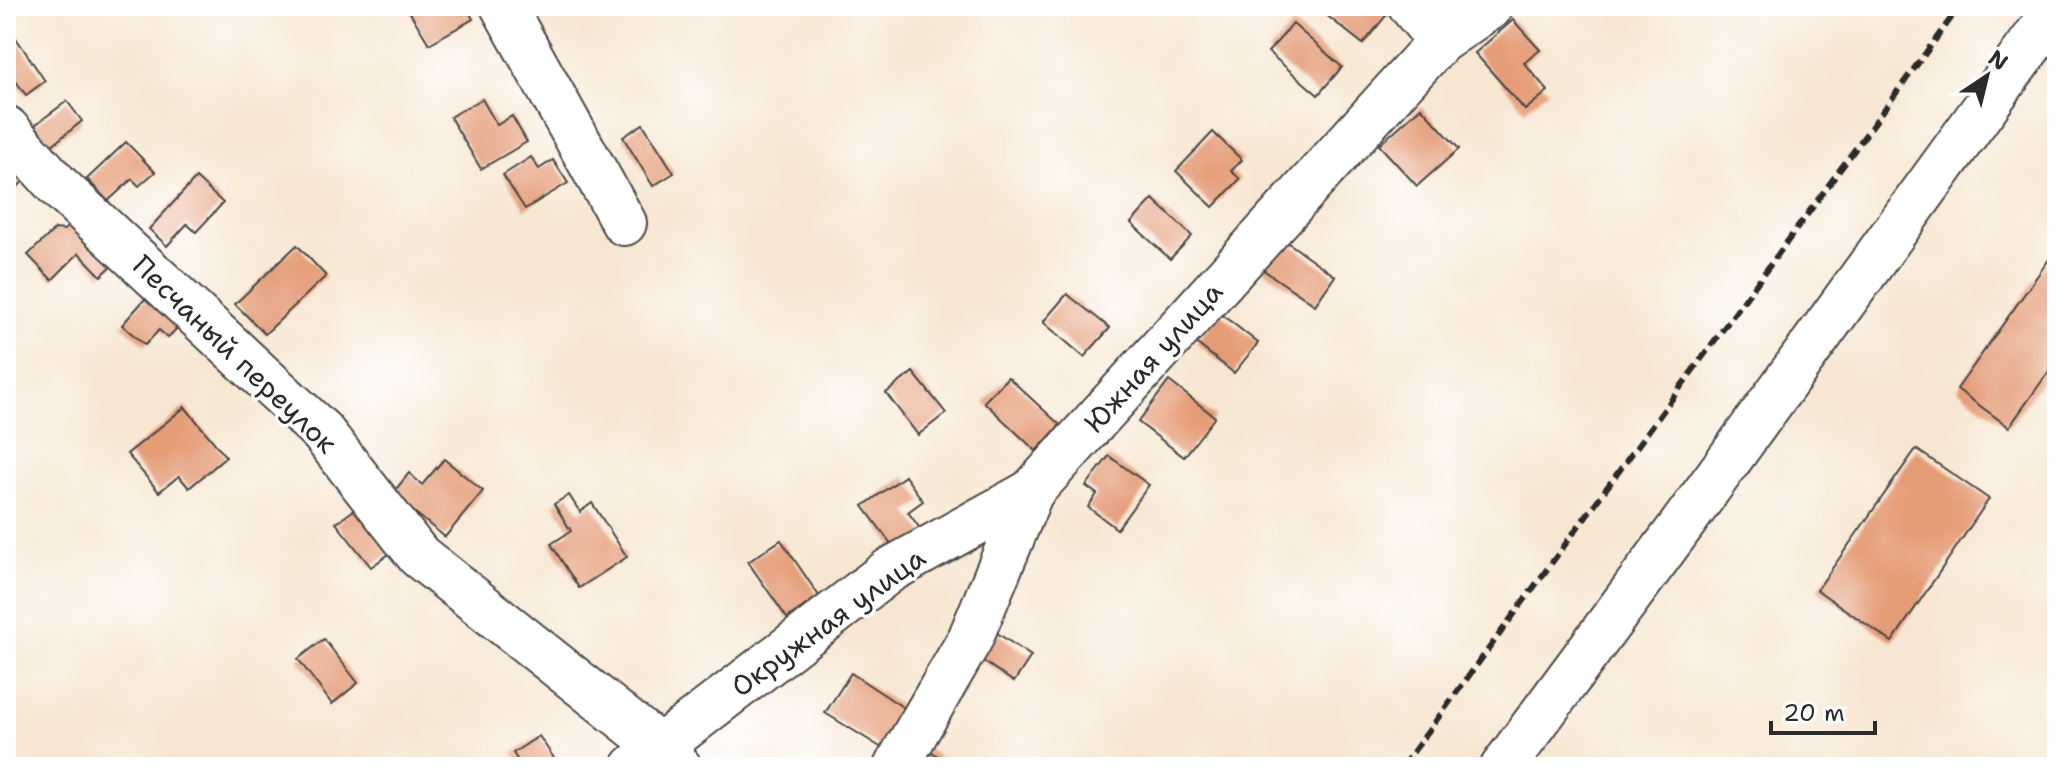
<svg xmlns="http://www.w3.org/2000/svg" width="2063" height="773" viewBox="0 0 2063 773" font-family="'Shantell Sans',sans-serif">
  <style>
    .building { fill: #e59d78 }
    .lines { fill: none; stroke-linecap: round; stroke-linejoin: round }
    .minor-casing { stroke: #4a4744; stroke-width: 48 }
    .minor { stroke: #fff; stroke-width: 44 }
    .rail { stroke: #2b2b2b; stroke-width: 6; stroke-dasharray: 12 6; stroke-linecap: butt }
    .labels { text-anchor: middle; stroke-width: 7; stroke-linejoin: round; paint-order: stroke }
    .street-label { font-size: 28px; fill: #2b2b2b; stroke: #fff }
  </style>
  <rect width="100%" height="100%" fill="#fff"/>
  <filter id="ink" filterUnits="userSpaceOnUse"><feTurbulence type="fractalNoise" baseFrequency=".0125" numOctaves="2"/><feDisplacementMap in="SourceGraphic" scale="16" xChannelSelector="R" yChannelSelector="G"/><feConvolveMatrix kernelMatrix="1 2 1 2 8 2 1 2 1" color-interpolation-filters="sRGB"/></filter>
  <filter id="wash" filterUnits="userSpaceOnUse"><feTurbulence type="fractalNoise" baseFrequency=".006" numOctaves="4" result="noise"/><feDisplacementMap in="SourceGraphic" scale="32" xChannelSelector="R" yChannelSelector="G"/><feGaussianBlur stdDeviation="1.8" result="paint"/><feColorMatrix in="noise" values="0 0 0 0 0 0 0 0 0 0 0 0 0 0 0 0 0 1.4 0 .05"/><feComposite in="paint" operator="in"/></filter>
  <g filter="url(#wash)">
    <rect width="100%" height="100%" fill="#f7e7d2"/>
    <g id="blocks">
      <g class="building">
        <polygon points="406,6 466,6 473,19 429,44"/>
        <polygon points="1323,6 1382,6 1389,12 1363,44 1320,10"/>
        <polygon points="1513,20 1540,50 1524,63 1548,91 1525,110 1475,53"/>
        <polygon points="1293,24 1342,67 1318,95 1268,52"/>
        <polygon points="16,38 45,81 26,95 15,80 6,85 6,45"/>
        <polygon points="482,99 497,125 512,116 527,142 481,169 450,117"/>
        <polygon points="67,101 82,121 51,146 35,125"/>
        <polygon points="1421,107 1459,149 1417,186 1379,145"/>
        <polygon points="643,124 674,173 653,186 623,137"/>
        <polygon points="1213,132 1242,160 1231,171 1240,179 1213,207 1176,171"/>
        <polygon points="126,142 155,172 139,186 132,179 108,201 87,179"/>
        <polygon points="6,156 27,178 6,198"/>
        <polygon points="531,157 539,169 553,160 568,183 525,209 503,175"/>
        <polygon points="196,178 223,203 196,232 187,224 167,246 149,229"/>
        <polygon points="1153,199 1192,236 1170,259 1131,223"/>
        <polygon points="77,218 118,260 101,276 79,253 52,280 28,255 55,229 64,230"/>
        <polygon points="1280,237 1335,276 1315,305 1259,267"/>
        <polygon points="297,245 326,276 265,334 235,304"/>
        <polygon points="2057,248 2057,360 2009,427 1957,389"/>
        <polygon points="151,292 184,320 168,338 159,330 145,345 122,325"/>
        <polygon points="1067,294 1110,328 1084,357 1043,322"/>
        <polygon points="1220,313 1258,343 1234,373 1196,343"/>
        <polygon points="913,372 946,413 918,435 886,393"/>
        <polygon points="1008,377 1060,425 1036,451 984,402"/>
        <polygon points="1169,381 1215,417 1184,457 1138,422"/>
        <polygon points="185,407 226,457 189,488 179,476 159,492 127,454"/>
        <polygon points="1916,449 1989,499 1892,642 1817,590"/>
        <polygon points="1109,456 1149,485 1117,529 1088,507 1097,494 1086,486"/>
        <polygon points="444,459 483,491 445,537 392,494 409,473 422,485"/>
        <polygon points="905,476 923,501 908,512 924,534 898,553 863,506"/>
        <polygon points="569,495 580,512 592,503 627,557 579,588 551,544 571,531 554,504"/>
        <polygon points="361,505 396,549 371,567 336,523"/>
        <polygon points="781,540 819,596 787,618 748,562"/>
        <polygon points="997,633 1031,656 1014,682 980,659"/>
        <polygon points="324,639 358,683 332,704 298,659"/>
        <polygon points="851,673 907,710 882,748 825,713"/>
        <polygon points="539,736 560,767 522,767 513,753"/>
        <polygon points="928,749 953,767 915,767"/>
      </g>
    </g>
  </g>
  <g filter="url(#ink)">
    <use href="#blocks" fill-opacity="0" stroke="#4a4744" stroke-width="2"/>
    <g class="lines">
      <g class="minor-casing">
        <g id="minor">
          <polyline points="503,6 624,223"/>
          <polyline points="1411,6 1440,41"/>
          <polyline points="6,128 58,186 322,432 419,556 660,747 679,767"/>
          <polyline points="634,767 890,570 1031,492"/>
          <polyline points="896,767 970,639 1031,492 1440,41 1491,6"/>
          <polyline points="1503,767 1684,522 2057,8"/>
        </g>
      </g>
      <use href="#minor" class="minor"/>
      <polyline class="rail" points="1402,767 1960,6"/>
    </g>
  </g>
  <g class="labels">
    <g class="street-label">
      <text transform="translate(235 354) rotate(44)" y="10">Песчаный переулок</text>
      <text transform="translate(1153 357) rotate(-48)" y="10">Южная улица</text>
      <text transform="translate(828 622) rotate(-36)" y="10">Окружная улица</text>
    </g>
  </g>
  <rect width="2063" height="773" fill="none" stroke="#fff" stroke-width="32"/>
  <g transform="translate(1987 76) rotate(35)" stroke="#ffffff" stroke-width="6" paint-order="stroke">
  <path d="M0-6L14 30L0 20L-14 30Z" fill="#2b2b2b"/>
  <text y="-12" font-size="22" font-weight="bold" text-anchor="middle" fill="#2b2b2b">N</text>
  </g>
  <path d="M1771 721v12h104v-12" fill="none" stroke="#2b2b2b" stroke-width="4"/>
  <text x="1783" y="721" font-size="24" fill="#2b2b2b" stroke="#ffffff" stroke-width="6" paint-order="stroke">20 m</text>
</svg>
